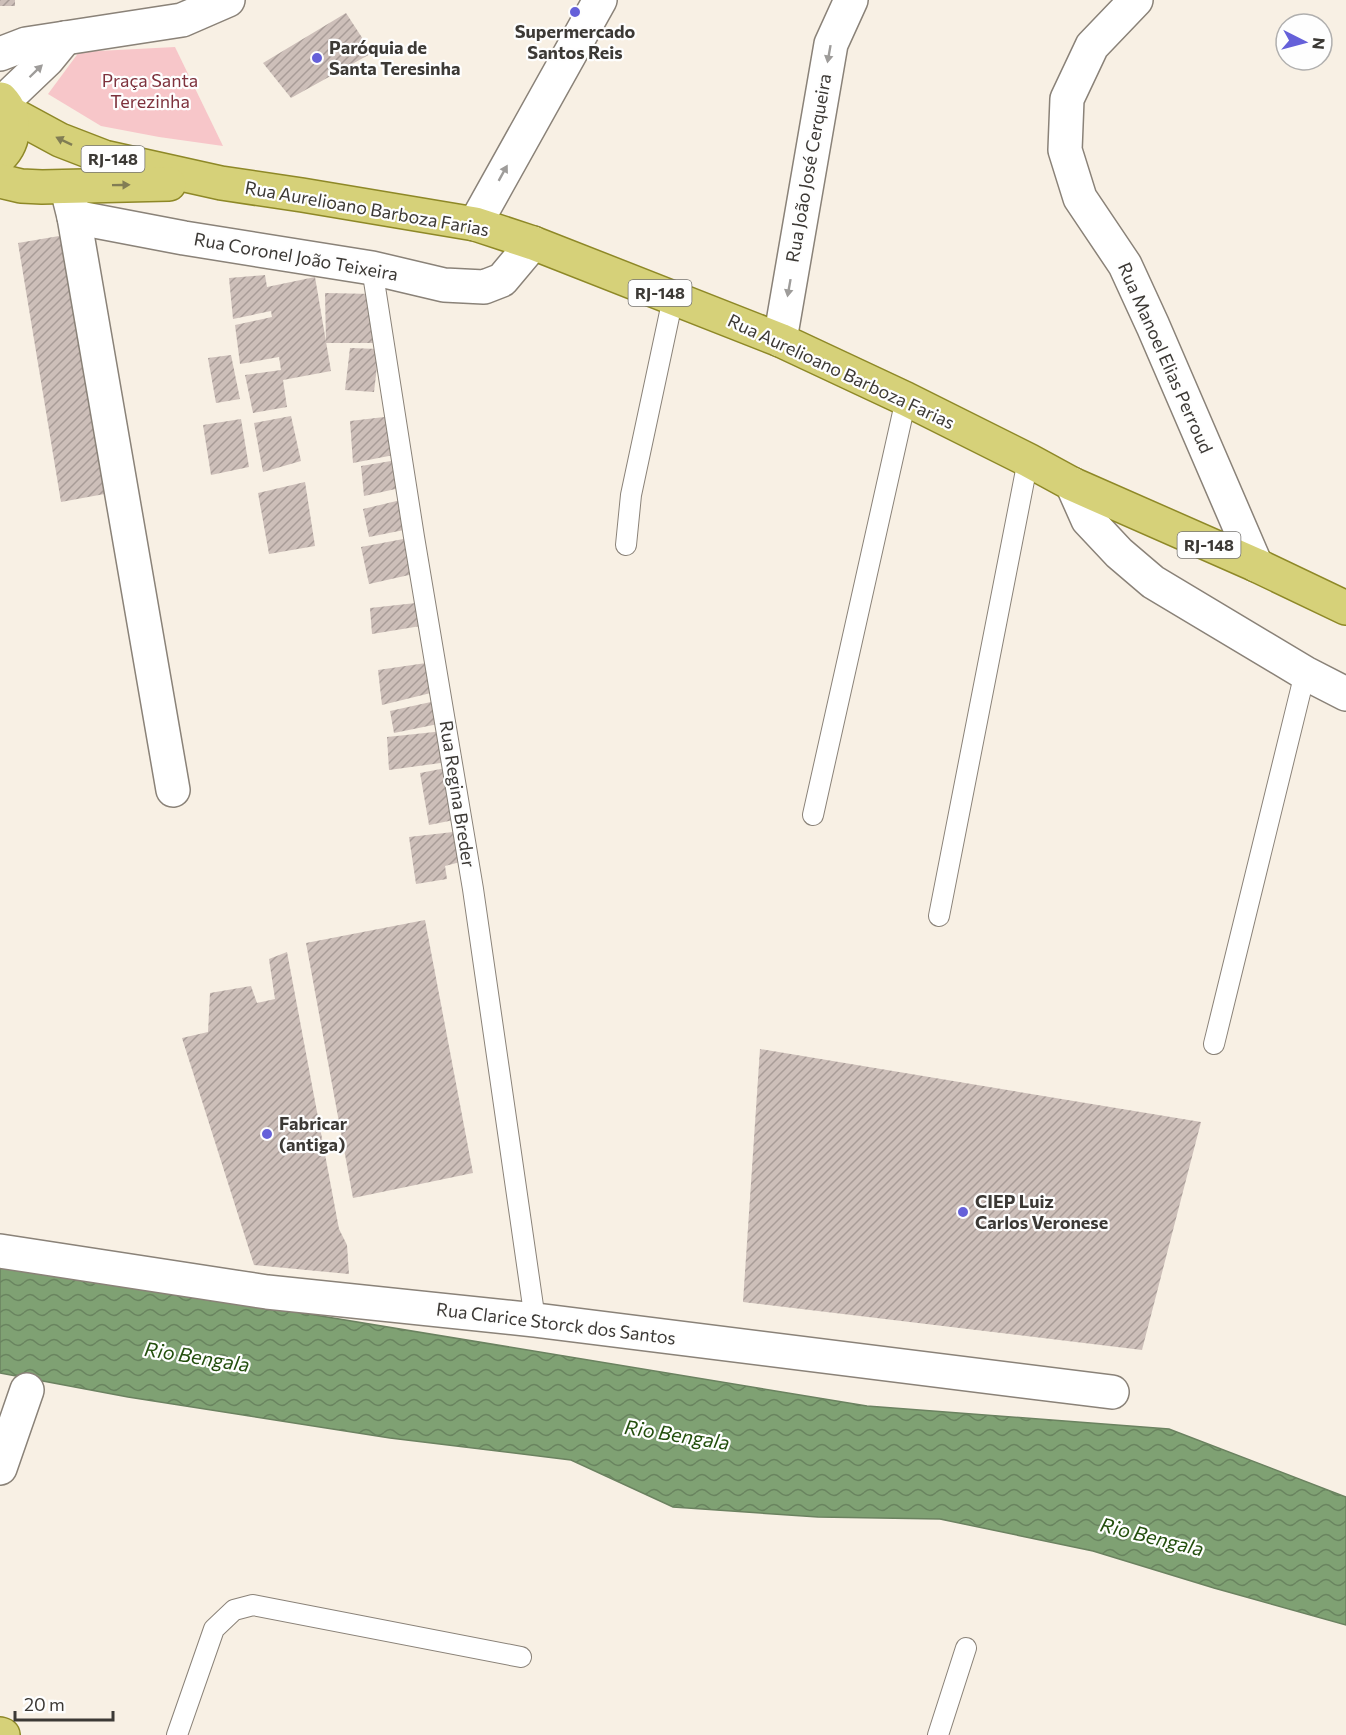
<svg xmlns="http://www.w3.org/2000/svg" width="1346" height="1735" viewBox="0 0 1346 1735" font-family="Commissioner,sans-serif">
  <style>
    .park { fill: #f7c6c9 }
    .water { fill: url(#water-waves); stroke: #6b8260; stroke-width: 1.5 }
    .building { fill: url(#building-hatch) }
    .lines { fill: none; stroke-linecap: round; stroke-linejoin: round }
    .lane-casing { stroke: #8a8278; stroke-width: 22 }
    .street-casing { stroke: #8a8278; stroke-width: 36 }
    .primary-casing { stroke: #8e8827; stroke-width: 36 }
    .lane { stroke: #fff; stroke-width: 20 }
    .street { stroke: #fff; stroke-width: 33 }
    .primary { stroke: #d6d179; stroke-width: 33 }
    .oneway { fill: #9e9c9a }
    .oneway2 { fill: #817d54 }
    .poi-dot { fill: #6560d9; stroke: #fefefe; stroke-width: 2 }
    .labels { text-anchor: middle; stroke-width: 4.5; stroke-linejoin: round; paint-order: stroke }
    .shield { fill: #fefefe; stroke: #767471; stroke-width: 1.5 }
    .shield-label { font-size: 16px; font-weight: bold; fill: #3c3935 }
    .poi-label { font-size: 18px; font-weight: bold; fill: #3c3935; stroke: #fefefe; text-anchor: start }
    .park-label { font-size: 18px; fill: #7e323d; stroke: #fefefe }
    .street-label { font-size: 18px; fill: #3c3935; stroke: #fefefe }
    .water-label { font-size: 20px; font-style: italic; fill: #234f0d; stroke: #fefefe }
  </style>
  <defs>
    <pattern id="water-waves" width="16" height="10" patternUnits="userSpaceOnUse" patternTransform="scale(1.5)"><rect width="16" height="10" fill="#7fa173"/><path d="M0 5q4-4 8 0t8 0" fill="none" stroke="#69845f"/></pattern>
    <pattern id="building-hatch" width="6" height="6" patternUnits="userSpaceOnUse" patternTransform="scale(1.5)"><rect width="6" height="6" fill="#cdbfb9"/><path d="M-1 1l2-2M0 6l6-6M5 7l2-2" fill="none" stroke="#a89c97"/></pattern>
  </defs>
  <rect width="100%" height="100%" fill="#f8f0e4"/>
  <polygon class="park" points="175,47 223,146 159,137 101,126 48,94 79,52"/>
  <polygon class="water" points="0,1263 867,1406 1169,1429 1346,1497 1346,1625 1214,1588 1093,1551 940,1519 818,1517 673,1507 571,1460 390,1438 128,1397 0,1373"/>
  <g class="building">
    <rect x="0" y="0" width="15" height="6"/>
    <polygon points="346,13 372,53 291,98 263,63"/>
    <polygon points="65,235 110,493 61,502 18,243"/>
    <polygon points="265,275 267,287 315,277 331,371 283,380 287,407 253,413 245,375 281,370 279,357 240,364 235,325 272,317 271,311 233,319 229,278"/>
    <polygon points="325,293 375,294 373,343 326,343"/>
    <polygon points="350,348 379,349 374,392 345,390"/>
    <polygon points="231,355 240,399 216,403 208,358"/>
    <polygon points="291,416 301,461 263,472 254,423"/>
    <polygon points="393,416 399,454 353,463 350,421"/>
    <polygon points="241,419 249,467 211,475 203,425"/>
    <polygon points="397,460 400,488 364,496 361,466"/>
    <polygon points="305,482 315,546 269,554 258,493"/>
    <polygon points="405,499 409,529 369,537 363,509"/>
    <polygon points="414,537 418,573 369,584 361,547"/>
    <polygon points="425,602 427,625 372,634 370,608"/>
    <polygon points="433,662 439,691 382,705 378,670"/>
    <polygon points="440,700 443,723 394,733 390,711"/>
    <polygon points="444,731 448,762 389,770 387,737"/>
    <polygon points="451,767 459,819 429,825 420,773"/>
    <polygon points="462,831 464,861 445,866 447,879 416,884 409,837"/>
    <polygon points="425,920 473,1173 353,1198 306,943"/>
    <polygon points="287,952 339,1229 347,1245 349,1274 254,1265 182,1038 208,1032 210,993 251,986 257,1003 275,999 269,959"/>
    <polygon points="760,1049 1201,1122 1142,1350 743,1302"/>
  </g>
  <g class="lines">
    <g class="lane-casing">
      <g id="lane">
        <polyline points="372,268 414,537 473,889 535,1320"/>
        <polyline points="626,545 631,495 673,298"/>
        <polyline points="813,815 906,399"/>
        <polyline points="939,916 1028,460"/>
        <polyline points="1214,1044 1305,673"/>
        <polyline points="177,1735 214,1629 234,1610 253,1605 521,1657"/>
        <polyline points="938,1735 966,1648"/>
      </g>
    </g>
    <g class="street-casing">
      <g id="street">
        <polyline points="1136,0 1092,46 1067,99 1065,150 1080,198 1125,265 1153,326 1256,565"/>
        <polyline points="0,54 26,44 182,20 228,0"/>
        <polyline points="4,101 47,60 65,38"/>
        <polyline points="69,197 74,217 184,238 372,268 444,285 484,287 502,280 533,243"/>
        <polyline points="74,217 173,790"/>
        <polyline points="475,224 600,0"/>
        <polyline points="780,340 831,44 851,0"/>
        <polyline points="1072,484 1088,520 1119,553 1153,582 1305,673 1346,694"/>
        <polyline points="0,1251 267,1292 535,1320 1112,1392"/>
        <polyline points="0,1468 27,1390"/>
      </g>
    </g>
    <g class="primary-casing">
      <g id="primary">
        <polyline points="12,114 60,140 104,157 221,183 302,195 475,224 533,243 780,340 906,399 1028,460 1072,484 1256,565 1346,608"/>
        <path d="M0,157C16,141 17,116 1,99"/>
        <polyline points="0,181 21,186 42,187 169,184"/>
        <polyline points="0,1734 3,1735"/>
      </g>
    </g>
    <use href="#lane" class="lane"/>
    <use href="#street" class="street"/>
    <use href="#primary" class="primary"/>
  </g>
  <defs><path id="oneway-solid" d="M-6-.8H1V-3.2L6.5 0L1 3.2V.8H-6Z" transform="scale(1.5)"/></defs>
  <g class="oneway">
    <use href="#oneway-solid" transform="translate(829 54) rotate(100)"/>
    <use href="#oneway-solid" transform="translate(36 71) rotate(-44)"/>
    <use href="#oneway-solid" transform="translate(503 173) rotate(-61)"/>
    <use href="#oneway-solid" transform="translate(789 288) rotate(100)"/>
  </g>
  <g class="oneway2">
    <use href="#oneway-solid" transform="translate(64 141) rotate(-154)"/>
    <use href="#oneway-solid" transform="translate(121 185) rotate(-1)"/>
  </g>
  <g class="poi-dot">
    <circle cx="575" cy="12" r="6"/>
    <circle cx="317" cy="58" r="6"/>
    <circle cx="267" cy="1134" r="6"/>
    <circle cx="963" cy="1212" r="6"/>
  </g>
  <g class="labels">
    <g class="shield">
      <rect x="81.5" y="146" width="63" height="26" rx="4.5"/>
      <rect x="628.5" y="280" width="63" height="26" rx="4.5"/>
      <rect x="1177.5" y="532" width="63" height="26" rx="4.5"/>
    </g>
    <g class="shield-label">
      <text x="113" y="165">RJ-148</text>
      <text x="660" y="299">RJ-148</text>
      <text x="1209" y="551">RJ-148</text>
    </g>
    <g class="poi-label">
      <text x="575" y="38" text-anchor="middle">Supermercado<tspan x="575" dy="21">Santos Reis</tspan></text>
      <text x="329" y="54">Paróquia de<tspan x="329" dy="21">Santa Teresinha</tspan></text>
      <text x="279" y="1130">Fabricar<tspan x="279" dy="21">(antiga)</tspan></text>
      <text x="975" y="1208">CIEP Luiz<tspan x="975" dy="21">Carlos Veronese</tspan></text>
    </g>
    <g class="park-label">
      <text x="150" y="87">Praça Santa<tspan x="150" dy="21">Terezinha</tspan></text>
    </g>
    <g class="street-label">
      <text transform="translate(809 168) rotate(-80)" y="6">Rua João José Cerqueira</text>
      <text transform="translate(367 209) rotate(10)" y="6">Rua Aurelioano Barboza Farias</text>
      <text transform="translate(296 257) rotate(10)" y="6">Rua Coronel João Teixeira</text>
      <text transform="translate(1165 358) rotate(66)" y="6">Rua Manoel Elias Perroud</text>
      <text transform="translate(841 372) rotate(25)" y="6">Rua Aurelioano Barboza Farias</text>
      <text transform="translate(457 794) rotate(81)" y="6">Rua Regina Breder</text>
      <text transform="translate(556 1324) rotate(7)" y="6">Rua Clarice Storck dos Santos</text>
    </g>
    <g class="water-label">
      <text transform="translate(197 1357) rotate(9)" y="7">Rio Bengala</text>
      <text transform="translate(677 1435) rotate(9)" y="7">Rio Bengala</text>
      <text transform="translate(1152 1537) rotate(14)" y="7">Rio Bengala</text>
    </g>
  </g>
  <g transform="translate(1304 42) rotate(96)"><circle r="28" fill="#fefefe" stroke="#b0afae" stroke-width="1.5"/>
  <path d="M0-4.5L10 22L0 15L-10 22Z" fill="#6560d9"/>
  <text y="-9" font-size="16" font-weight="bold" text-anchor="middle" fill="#3c3935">N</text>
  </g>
  <path d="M15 1711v9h98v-9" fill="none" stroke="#3c3935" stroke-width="3"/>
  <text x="24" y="1711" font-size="18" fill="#3c3935" stroke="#fefefe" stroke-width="4.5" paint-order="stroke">20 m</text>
</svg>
